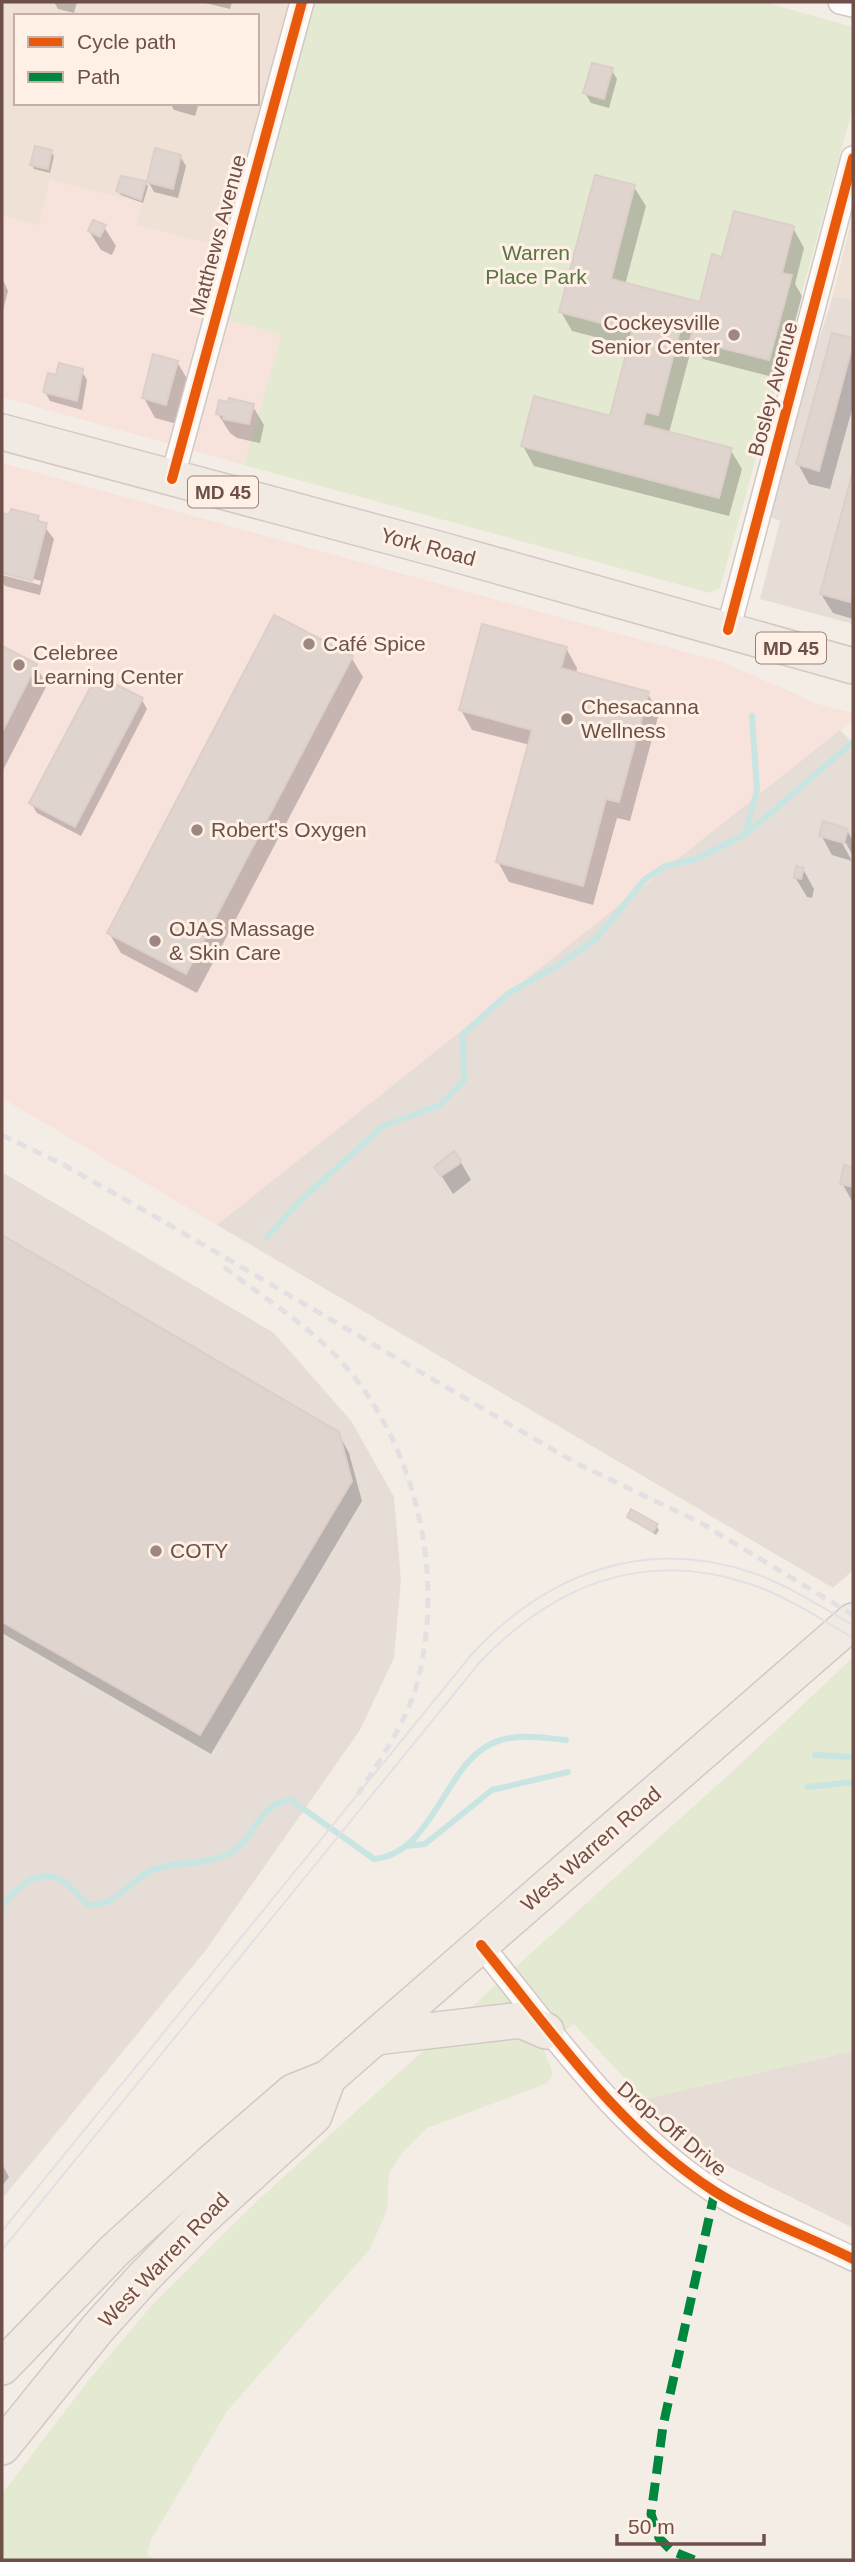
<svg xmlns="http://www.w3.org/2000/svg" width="855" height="2562" viewBox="0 0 855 2562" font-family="Arial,sans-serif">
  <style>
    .residential { fill: #efe1d6; fill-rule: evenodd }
    .commercial { fill: #f7e2dc }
    .industrial { fill: #e6ddd7 }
    .green { fill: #e4e9d1 }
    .shadow { fill: #0003 }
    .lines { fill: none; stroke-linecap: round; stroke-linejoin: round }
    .stream { stroke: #c9e5e2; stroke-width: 6 }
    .building { fill: #e0d4ce; stroke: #dccfc9; stroke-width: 2 }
    .street-casing { stroke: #d2c8c4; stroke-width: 26 }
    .primary-casing { stroke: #d3c8c4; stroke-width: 38 }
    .street { stroke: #fdfcfb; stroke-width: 23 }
    .primary { stroke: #f0eae3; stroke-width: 35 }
    .tram { stroke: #e2e0e3; stroke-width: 2 }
    .rail { stroke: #e2e0e3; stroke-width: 5; stroke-dasharray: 10 7; stroke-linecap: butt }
    .quiet { stroke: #00873e; stroke-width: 9; stroke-dasharray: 18 9; stroke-linecap: butt }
    .cycleway-casing { stroke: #fef0e5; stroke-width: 15 }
    .cycleway { stroke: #e8590c; stroke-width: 10 }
    .poi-dot { fill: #9e8780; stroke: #fef0e5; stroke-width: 2.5 }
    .labels { text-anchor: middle; stroke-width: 6; stroke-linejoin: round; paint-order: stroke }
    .shield { fill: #fef0e5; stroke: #9a8078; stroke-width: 2 }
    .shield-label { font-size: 19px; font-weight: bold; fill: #6f5049 }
    .street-label { font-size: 21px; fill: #6f5049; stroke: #fef0e5 }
    .park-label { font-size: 21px; fill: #597442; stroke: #fef0e5 }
    .poi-label { font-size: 21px; fill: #6f5049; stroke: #fef0e5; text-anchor: start }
  </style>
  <rect width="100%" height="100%" fill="#f4ede6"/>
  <g class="residential">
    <path d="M2,2H289L222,247L136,225L142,203L50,180L39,226L2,216ZM16,16H257V103H16Z"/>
    <polygon points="853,213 853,299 833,296"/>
  </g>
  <g class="commercial">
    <polygon points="50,180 142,203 136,225 222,247 204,314 281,335 244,465 2,397 2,216 39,226"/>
    <polygon points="2,463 725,663 818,704 853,713 853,720 217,1225 2,1098"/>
  </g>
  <g class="industrial">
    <polygon points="833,296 853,299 853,624 760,599 780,521 770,517 795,413"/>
    <polygon points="840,730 853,743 853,1570 833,1588 217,1225"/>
    <polygon points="2,1172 274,1333 352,1422 394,1497 401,1580 394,1658 360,1730 206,1950 2,2199"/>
    <polygon points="853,2051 853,2228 696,2150 644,2099"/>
  </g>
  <g class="green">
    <polygon points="310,2 764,2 853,27 853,108 720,588 710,593 244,465 281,335 223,319"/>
    <polygon points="852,1658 853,2051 644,2099 574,2024 543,2048 553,2074 548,2083 427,2128 403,2152 389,2173 387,2210 370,2249 227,2411 151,2540 147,2555 159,2560 2,2560 2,2494 88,2381 152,2305 259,2199 735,1769"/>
  </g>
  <g class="shadow">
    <polygon points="54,2 77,2 74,13 58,9"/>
    <polygon points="201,2 232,2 230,9"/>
    <polygon points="611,69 617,79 609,108 591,103 585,93"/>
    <polygon points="170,103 199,103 195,116 174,110"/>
    <polygon points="157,150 180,156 186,166 178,198 154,192 149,183 143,203 121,195 118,191 145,183 148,186"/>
    <polygon points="51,152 54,156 50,173 34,169 32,165"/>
    <polygon points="634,187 646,206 625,285 701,304 724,259 793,228 804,248 795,284 802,296 780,379 703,359 696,347 692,346 669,433 730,449 742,469 729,516 534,466 523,446 611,418 630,346 572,331 561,312"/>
    <polygon points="104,227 116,246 112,255 101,250 89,231"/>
    <polygon points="2,278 8,291 2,314"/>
    <polygon points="833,335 853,340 853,406 830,489 809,484 798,464"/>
    <polygon points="177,362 189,382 177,424 155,418 144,398"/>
    <polygon points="81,370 87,380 82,410 50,401 45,392 57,378"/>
    <polygon points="252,405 264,425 260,443 237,438 230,433 218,414"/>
    <polygon points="853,478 853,619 833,613 821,594"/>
    <polygon points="4,515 37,517 54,539 40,595 5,586 2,581 2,575 40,585 41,581 2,571"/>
    <polygon points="2,648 36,666 47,685 2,772"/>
    <polygon points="566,648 577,668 576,674 648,694 659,713 630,821 617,818 593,905 509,882 498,862 530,745 472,730 461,710"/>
    <polygon points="351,657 363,677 197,993 121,953 109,933"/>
    <polygon points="142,700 147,709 81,836 37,813 31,803"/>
    <polygon points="847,830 853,841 853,856 846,843 842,843 852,861 832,855 821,835"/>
    <polygon points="803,869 814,889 812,898 807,897 795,877"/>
    <polygon points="460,1161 471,1180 453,1194 436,1167"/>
    <polygon points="845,1167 853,1169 853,1203 842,1183"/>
    <polygon points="2,1237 338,1433 349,1453 362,1501 211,1754 2,1633"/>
    <polygon points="629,1517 656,1525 659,1530 656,1535"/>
    <polygon points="2,2164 9,2177 2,2186"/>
  </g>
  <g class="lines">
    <g class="stream">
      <polyline points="746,832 757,790 752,716"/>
      <polyline points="267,1237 299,1202 383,1126 440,1105 464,1081 463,1034 509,993 560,964 596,939 644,880 665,866 696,859 746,834 853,742"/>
      <polyline points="815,1755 853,1757"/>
      <polyline points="808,1787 853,1782"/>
      <polyline points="406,1846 425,1844 492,1790 568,1772"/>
      <path d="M2,1905C18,1887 41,1864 67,1884C74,1890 80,1898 87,1904C114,1909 126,1884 147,1873C173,1859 206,1867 232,1852C256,1838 256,1805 291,1800L374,1859C437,1853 445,1755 501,1740C522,1734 544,1738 566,1740"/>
    </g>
  </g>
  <g class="building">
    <polygon points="592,63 613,68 604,99 583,93"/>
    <polygon points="35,146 52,150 48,169 30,165"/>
    <polygon points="155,148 181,155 173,189 147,182"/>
    <polygon points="595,175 635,185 611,279 700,302 712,254 722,257 734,211 794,226 782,273 792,275 769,360 690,340 693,330 681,327 658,415 646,412 643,425 732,448 719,498 521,446 534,396 610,416 632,331 559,312"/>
    <polygon points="121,176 146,181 141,200 116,191"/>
    <polygon points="93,220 106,225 100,237 88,231"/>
    <polygon points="832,333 853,338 853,344 819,471 796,464"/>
    <polygon points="153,354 178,361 166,405 142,398"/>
    <polygon points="59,363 83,369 77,401 43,392 48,373 56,375"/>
    <polygon points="229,398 254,404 249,424 223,419 224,416 216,414 219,400 228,402"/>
    <polygon points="853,471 853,589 850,602 820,594"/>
    <polygon points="11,509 39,516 37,521 47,523 32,581 2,573 2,513 9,515"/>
    <polygon points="274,615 353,656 186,974 107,933"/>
    <polygon points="482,624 567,647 561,668 649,692 619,802 606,799 583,886 496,862 532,730 459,710"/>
    <polygon points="2,646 37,664 2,732"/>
    <polygon points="97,675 143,698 75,827 29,803"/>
    <polygon points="823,821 848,829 844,843 819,836"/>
    <polygon points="796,866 804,868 801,879 794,878"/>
    <polygon points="454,1151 461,1160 459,1164 441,1176 434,1167"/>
    <polygon points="844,1165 853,1167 853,1187 840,1184"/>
    <polygon points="2,1235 339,1432 352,1481 200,1735 2,1622"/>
    <polygon points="631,1509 658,1524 653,1532 627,1517"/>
  </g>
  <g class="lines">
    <g class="street-casing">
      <g id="street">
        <polyline points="840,2 853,5"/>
        <polyline points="172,479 302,2"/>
        <polyline points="728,630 853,158"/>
        <path d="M481,1945C553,2033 616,2127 714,2191C753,2216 811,2238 853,2259"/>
      </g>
    </g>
    <g class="primary-casing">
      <g id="primary">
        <polyline points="2,432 445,551 853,666"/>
        <polyline points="376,2037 521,2020 546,2031"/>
        <polyline points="2,2367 114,2251 212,2162 293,2092 328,2078 853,1621"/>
        <polyline points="2,2447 98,2328 144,2277 200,2220 314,2116 328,2078"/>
      </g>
    </g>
    <use href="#street" class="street"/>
    <use href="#primary" class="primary"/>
    <g class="tram">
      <path d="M2,2231L472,1654C547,1573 645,1536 753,1573C788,1585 821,1607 853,1625"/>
      <path d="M2,2250L480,1662C554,1585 644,1548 750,1584C786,1596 821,1619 853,1638"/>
    </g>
    <g class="rail">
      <polyline points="2,1135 64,1165 161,1220 574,1462 701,1523 853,1615"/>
      <path d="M224,1267C265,1299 313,1328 347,1368C418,1452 446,1580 416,1687C404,1726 380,1760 358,1794"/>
    </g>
    <polyline class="quiet" points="694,2560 672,2551 659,2538 651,2514 663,2426 715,2191"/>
    <g class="cycleway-casing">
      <g id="cycleway">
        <polyline points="172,479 302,2"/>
        <polyline points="728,630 853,158"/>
        <path d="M481,1945C553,2033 616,2127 714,2191C753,2216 811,2238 853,2259"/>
      </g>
    </g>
    <use href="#cycleway" class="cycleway"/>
  </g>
  <g class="poi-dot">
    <circle cx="734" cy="335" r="7"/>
    <circle cx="309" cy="644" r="7"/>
    <circle cx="19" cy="665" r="7"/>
    <circle cx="567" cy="719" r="7"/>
    <circle cx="197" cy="830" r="7"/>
    <circle cx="155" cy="941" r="7"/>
    <circle cx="156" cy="1551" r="7"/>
  </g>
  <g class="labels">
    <g class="shield">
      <rect x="188" y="476.5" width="70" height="31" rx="5"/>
      <rect x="756" y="632.5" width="70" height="31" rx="5"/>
    </g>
    <g class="shield-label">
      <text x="223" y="499">MD 45</text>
      <text x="791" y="655">MD 45</text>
    </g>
    <g class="street-label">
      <text transform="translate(218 235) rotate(-75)" y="7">Matthews Avenue</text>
      <text transform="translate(773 389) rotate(-75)" y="7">Bosley Avenue</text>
      <text transform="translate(428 547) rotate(15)" y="7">York Road</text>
      <text transform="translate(591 1849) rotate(-41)" y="7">West Warren Road</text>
      <text transform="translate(672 2129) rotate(40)" y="7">Drop-Off Drive</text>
      <text transform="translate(164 2260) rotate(-46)" y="7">West Warren Road</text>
    </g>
    <g class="park-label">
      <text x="536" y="260">Warren<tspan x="536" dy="24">Place Park</tspan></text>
    </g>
    <g class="poi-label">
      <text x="720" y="330" text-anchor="end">Cockeysville<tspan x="720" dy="24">Senior Center</tspan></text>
      <text x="323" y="651">Café Spice</text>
      <text x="33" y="660">Celebree<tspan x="33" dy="24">Learning Center</tspan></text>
      <text x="581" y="714">Chesacanna<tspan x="581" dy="24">Wellness</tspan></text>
      <text x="211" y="837">Robert's Oxygen</text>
      <text x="169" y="936">OJAS Massage<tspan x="169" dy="24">&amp; Skin Care</tspan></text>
      <text x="170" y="1558">COTY</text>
    </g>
  </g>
  <rect width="855" height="2562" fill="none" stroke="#6f5049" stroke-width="7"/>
  <rect x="14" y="14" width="245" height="91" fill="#fef0e5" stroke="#c5b0a7" stroke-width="2"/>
  <rect x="28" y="37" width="35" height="10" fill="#e8590c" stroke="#c5b0a7" stroke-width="2"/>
  <text x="77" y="49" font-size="21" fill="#6f5049">Cycle path</text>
  <rect x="28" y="72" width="35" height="10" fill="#00873e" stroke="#c5b0a7" stroke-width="2"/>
  <text x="77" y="84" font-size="21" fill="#6f5049">Path</text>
  <path d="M617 2534v10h147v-10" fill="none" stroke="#6f5049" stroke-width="3.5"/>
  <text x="628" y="2534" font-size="21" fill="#6f5049" stroke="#fef0e5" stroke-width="5" paint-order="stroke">50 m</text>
</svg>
